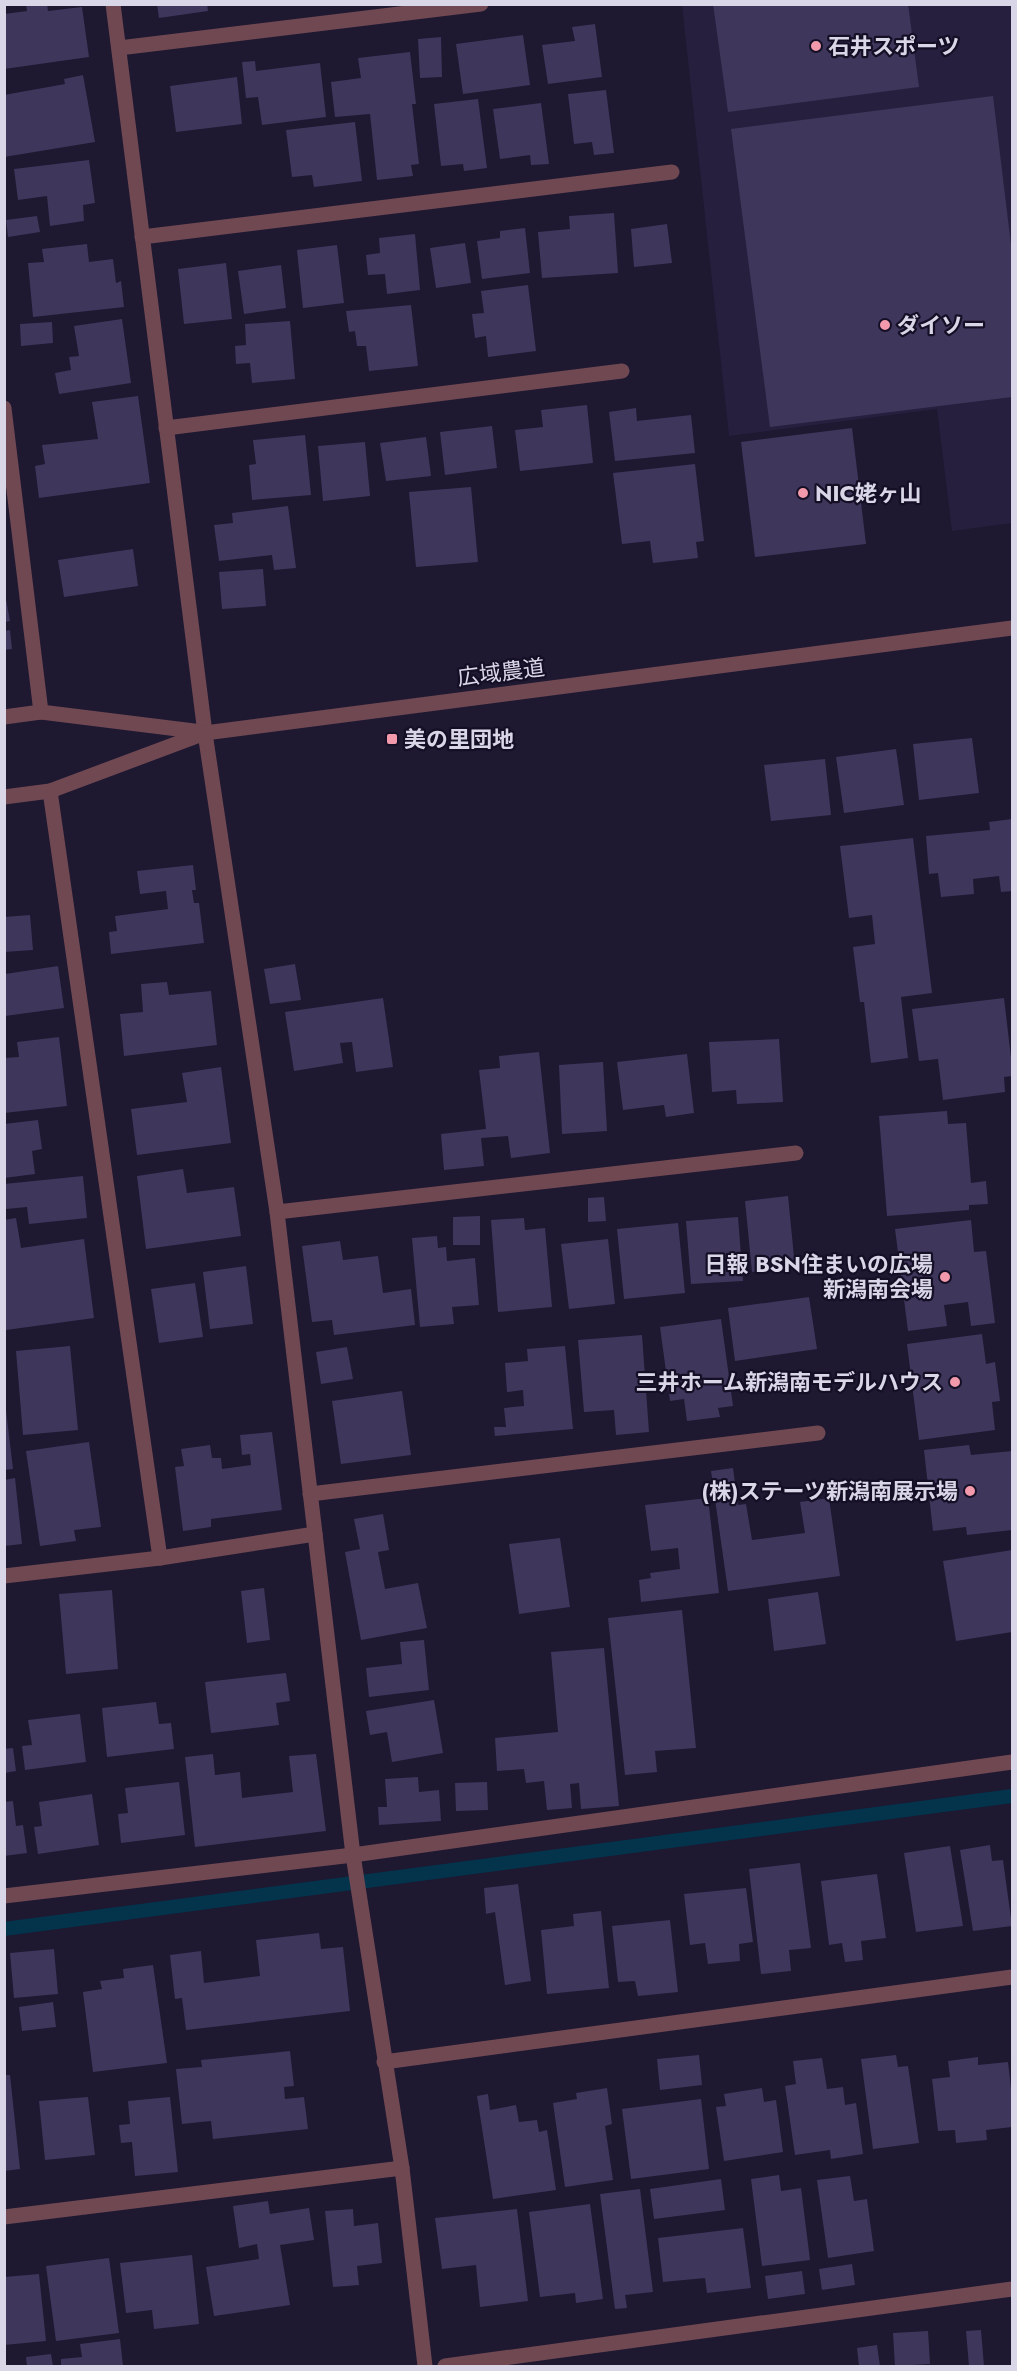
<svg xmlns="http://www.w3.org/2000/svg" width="1017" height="2371" viewBox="0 0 1017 2371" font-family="Jost,'Noto Sans JP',sans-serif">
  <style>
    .built { fill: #271f3e }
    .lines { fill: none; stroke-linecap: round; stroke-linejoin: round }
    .stream { stroke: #03344c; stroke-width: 14 }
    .building { fill: #3f365b }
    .minor { stroke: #6f4852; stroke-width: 15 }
    .poi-dot { fill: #f29aac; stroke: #150f26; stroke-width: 2 }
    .labels { text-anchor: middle; stroke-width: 4.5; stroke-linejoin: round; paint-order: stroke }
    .poi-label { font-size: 22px; font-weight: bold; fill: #d9d6e7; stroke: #150f26; text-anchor: start }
    .street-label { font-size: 22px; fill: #d9d6e7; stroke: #150f26 }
  </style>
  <rect width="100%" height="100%" fill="#1e1831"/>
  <polygon class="built" points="682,5 1012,5 1012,523 952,531 937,409 729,436"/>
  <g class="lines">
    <polyline class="stream" points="4,1929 1012,1796"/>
  </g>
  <g class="building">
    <polygon points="26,4 47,4 48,11 82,7 89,57 4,69 4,14 27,11"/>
    <polygon points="157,4 207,4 208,11 159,18"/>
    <polygon points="713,4 908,4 919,87 728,112"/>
    <polygon points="595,24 602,77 548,84 542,45 575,41 572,27"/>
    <polygon points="523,35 530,85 463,94 456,44"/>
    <polygon points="441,37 442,77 420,78 418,39"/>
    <polygon points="410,52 416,104 412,104 419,164 411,165 413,176 377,180 370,114 335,117 331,82 361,78 358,58"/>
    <polygon points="255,61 256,71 320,63 326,117 262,125 258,97 246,98 242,62"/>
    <polygon points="83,75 95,142 4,157 4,95 65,84 64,79"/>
    <polygon points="237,77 242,124 176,132 170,86"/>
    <polygon points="606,90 614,153 594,155 592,142 574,144 568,94"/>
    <polygon points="993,96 1012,253 1012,397 770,427 731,129"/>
    <polygon points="478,99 487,168 464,171 463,164 441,166 434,104"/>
    <polygon points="541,103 549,164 531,165 530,155 500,159 493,109"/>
    <polygon points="355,122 362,181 314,187 312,175 292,177 286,130"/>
    <polygon points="89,160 95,203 83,205 84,221 50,226 47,196 18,200 14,169"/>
    <polygon points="614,213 618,273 542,278 538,232 570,229 569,216"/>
    <polygon points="37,216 40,232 8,237 6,220"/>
    <polygon points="667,224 672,263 634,267 631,229"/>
    <polygon points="525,228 530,273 482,279 477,241 500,238 500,231"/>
    <polygon points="415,234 420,290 387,294 385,274 368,275 366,255 380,253 379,238"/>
    <polygon points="465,243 471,283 436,288 430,248"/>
    <polygon points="87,244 89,262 113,259 116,283 121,281 124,307 33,317 28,263 44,262 42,249"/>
    <polygon points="337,245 344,303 303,308 297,250"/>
    <polygon points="226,263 232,319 184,324 178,269"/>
    <polygon points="281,265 286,308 244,314 238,271"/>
    <polygon points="528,285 536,351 488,357 486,336 475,338 472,314 484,313 481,291"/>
    <polygon points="411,305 418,366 369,371 366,346 357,346 355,331 349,332 346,311"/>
    <polygon points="122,319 131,383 59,394 55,373 71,370 69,357 79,356 74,326"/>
    <polygon points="290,321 295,379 252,383 250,363 236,364 235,346 246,345 245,324"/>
    <polygon points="52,322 53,343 21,346 20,324"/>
    <polygon points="138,396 150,483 39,498 35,466 45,464 42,445 98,439 92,402"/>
    <polygon points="587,405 593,463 520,471 515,430 543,427 541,410"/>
    <polygon points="636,408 637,421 691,415 695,453 615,461 609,412"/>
    <polygon points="492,426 497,468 445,475 440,432"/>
    <polygon points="852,428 866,544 755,557 741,442"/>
    <polygon points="305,435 311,495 252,500 249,465 256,464 253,440"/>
    <polygon points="426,437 431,476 386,481 380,443"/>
    <polygon points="365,442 370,496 323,501 318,446"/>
    <polygon points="695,464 704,541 696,542 698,558 653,563 650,541 622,544 613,473"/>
    <polygon points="471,487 478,562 416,567 409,492"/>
    <polygon points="288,506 296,568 274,570 272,555 219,561 214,525 233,523 232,513"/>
    <polygon points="133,549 138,586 64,597 58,560"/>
    <polygon points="263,569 266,606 222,609 219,572"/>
    <polygon points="5,594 10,621 5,622"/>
    <polygon points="10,630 12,649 4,650 4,631"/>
    <polygon points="972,738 979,793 919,800 913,744"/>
    <polygon points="896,749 904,805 844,813 836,757"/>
    <polygon points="825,759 831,815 771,821 764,765"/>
    <polygon points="1012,819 1012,891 1001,892 999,876 973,879 974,894 941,897 938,873 929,874 926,836 990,830 989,822"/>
    <polygon points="913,838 932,993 901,997 908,1058 871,1063 864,1002 860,1002 853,947 875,944 872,915 849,918 840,846"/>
    <polygon points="193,865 196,890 192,890 194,903 199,903 204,943 111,954 109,932 117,931 115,916 168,909 166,891 140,894 137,871"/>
    <polygon points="30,915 33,950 4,952 4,917"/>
    <polygon points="295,964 301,1000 270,1004 264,969"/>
    <polygon points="58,966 64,1008 5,1016 5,974"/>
    <polygon points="167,982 169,995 211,991 217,1045 124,1056 120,1014 143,1012 141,984"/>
    <polygon points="383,998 393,1067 356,1072 352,1042 340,1043 343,1063 294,1071 285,1012"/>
    <polygon points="1004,998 1012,1066 1012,1076 1004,1077 1005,1092 943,1100 938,1059 919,1061 912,1009"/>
    <polygon points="59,1037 67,1106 4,1113 4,1058 19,1057 17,1042"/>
    <polygon points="779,1039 783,1102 737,1104 736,1090 712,1092 709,1042"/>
    <polygon points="539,1052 550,1153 511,1158 508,1136 481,1138 484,1166 444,1170 441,1134 486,1129 479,1070 500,1068 499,1056"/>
    <polygon points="687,1054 694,1113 666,1117 664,1105 623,1110 617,1062"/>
    <polygon points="603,1062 607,1131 562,1134 559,1065"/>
    <polygon points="221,1067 231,1143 137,1155 131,1109 187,1102 182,1073"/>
    <polygon points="947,1111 948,1124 966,1123 971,1183 986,1181 988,1204 969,1205 969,1210 887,1216 879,1116"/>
    <polygon points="38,1120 42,1149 32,1151 35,1174 4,1178 4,1124"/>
    <polygon points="183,1169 187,1193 234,1187 241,1236 146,1249 137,1176"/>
    <polygon points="83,1176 87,1218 29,1224 27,1207 6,1209 4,1184"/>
    <polygon points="788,1196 795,1267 752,1272 745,1201"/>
    <polygon points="604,1197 606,1221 588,1222 588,1198"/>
    <polygon points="480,1216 480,1245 453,1245 453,1217"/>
    <polygon points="738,1217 743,1281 691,1284 686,1221"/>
    <polygon points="16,1218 21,1248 84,1239 94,1318 6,1330 4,1316 4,1220"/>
    <polygon points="524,1218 525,1230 545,1228 552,1307 498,1312 491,1220"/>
    <polygon points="971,1220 974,1252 986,1251 995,1323 971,1326 968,1302 944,1305 947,1326 908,1331 895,1229"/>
    <polygon points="678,1223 685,1293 624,1299 617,1229"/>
    <polygon points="437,1236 438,1248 446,1247 447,1261 475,1258 479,1305 452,1307 454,1324 420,1327 412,1238"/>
    <polygon points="608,1239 615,1304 569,1309 561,1244"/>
    <polygon points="340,1241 343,1260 378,1256 383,1293 411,1289 415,1325 334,1335 332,1320 312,1322 302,1246"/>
    <polygon points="246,1266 253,1324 210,1329 203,1272"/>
    <polygon points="195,1283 203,1337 159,1343 151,1289"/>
    <polygon points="809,1297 817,1349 735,1361 728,1308"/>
    <polygon points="721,1319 733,1406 718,1408 720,1417 687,1421 684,1399 670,1401 660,1327"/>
    <polygon points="982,1334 986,1364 995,1362 1000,1401 992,1402 995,1430 919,1440 907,1344"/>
    <polygon points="642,1335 649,1432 616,1435 614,1410 584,1412 578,1340"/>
    <polygon points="70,1346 78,1430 23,1435 16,1351"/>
    <polygon points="565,1346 573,1429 495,1436 494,1427 506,1427 504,1408 524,1406 523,1390 507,1392 505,1363 528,1361 527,1349"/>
    <polygon points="347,1347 353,1379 321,1384 316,1352"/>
    <polygon points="402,1391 411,1455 341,1464 332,1401"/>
    <polygon points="6,1410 13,1469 4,1470 4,1411"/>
    <polygon points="272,1432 282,1510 211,1519 211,1527 183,1531 175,1467 184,1466 181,1449 210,1445 212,1458 221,1458 222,1469 251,1465 250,1454 242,1455 240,1435"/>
    <polygon points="89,1442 101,1527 74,1530 76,1541 40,1546 26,1451"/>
    <polygon points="969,1445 971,1455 1012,1451 1012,1530 967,1535 966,1527 933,1531 924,1450"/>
    <polygon points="733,1468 738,1505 746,1504 752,1540 805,1533 800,1502 829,1498 840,1576 728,1591 711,1471"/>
    <polygon points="15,1478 22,1544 4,1546 4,1480"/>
    <polygon points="708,1498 719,1593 641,1602 639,1580 651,1578 650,1573 680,1569 678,1548 651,1551 645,1505"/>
    <polygon points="383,1514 389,1550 378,1552 385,1589 418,1583 427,1628 361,1640 345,1552 360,1549 354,1519"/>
    <polygon points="560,1538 570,1607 519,1614 509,1544"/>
    <polygon points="1012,1550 1012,1632 956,1641 943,1561"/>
    <polygon points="264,1588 270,1640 247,1643 241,1591"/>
    <polygon points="112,1590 118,1669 66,1674 59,1594"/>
    <polygon points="818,1592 826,1644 774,1651 768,1599"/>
    <polygon points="682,1610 696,1748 655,1751 657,1772 625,1775 608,1618"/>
    <polygon points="424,1640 429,1690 369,1697 366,1668 402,1664 400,1642"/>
    <polygon points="604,1648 619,1806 581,1809 579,1783 570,1784 572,1808 547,1810 544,1781 526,1783 524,1769 497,1771 495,1738 558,1732 551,1652"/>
    <polygon points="286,1673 290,1701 276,1703 279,1725 211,1733 205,1682"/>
    <polygon points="434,1700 443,1753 392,1762 387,1732 370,1735 366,1711"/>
    <polygon points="156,1702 159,1724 171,1723 174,1749 107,1757 102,1708"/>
    <polygon points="80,1714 86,1762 25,1770 22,1746 32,1745 28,1720"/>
    <polygon points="13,1748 16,1771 4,1773 4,1749"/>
    <polygon points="213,1754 215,1775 240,1772 242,1798 293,1792 289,1756 316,1754 326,1831 195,1847 185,1757"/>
    <polygon points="418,1777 419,1792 439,1790 441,1821 379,1825 378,1807 387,1807 385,1779"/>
    <polygon points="179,1782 185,1835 121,1843 118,1814 128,1813 125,1788"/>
    <polygon points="487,1782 488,1810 456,1811 455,1783"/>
    <polygon points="92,1794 99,1845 38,1854 34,1827 42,1826 39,1802"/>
    <polygon points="13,1801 16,1826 23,1825 27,1853 4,1856 4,1802"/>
    <polygon points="990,1845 992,1861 1003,1860 1012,1926 973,1931 960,1850"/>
    <polygon points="950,1846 963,1926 916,1932 904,1853"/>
    <polygon points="800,1863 811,1948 789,1950 791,1971 761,1974 749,1869"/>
    <polygon points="877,1874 886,1938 861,1941 863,1960 845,1962 842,1943 829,1945 821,1881"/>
    <polygon points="518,1884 531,1981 505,1985 495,1912 486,1914 484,1888"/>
    <polygon points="746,1888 753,1942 739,1944 740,1961 708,1964 705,1943 690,1945 684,1894"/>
    <polygon points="601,1911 609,1988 547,1994 541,1930 574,1926 573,1914"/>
    <polygon points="670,1920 678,1992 638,1996 635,1981 618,1982 612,1926"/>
    <polygon points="319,1933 321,1949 343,1947 350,2011 186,2030 182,1998 175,1999 170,1955 201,1951 204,1983 260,1976 256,1940"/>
    <polygon points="54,1949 58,1994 14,1998 10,1953"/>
    <polygon points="153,1965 167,2063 93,2072 83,1992 102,1989 100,1981 124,1978 123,1969"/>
    <polygon points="53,2002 56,2027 22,2031 19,2007"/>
    <polygon points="290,2051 294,2086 284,2087 285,2099 304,2097 308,2129 213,2139 211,2121 182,2124 176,2069 202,2067 201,2060"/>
    <polygon points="699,2055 702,2085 660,2090 657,2059"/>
    <polygon points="896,2055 898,2067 908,2066 919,2143 873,2149 861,2059"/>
    <polygon points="978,2057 978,2065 1008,2062 1012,2098 1012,2127 986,2130 987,2140 956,2143 955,2130 938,2131 932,2079 950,2077 948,2061"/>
    <polygon points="822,2058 827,2089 843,2087 845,2105 856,2103 863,2154 831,2159 830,2150 795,2155 785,2086 796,2084 793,2061"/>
    <polygon points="4,2075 10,2075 20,2169 4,2171"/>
    <polygon points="607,2088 612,2124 605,2126 613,2180 565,2187 553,2103 577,2099 576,2093"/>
    <polygon points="762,2088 764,2102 776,2100 783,2152 724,2161 716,2107 726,2106 724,2094"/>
    <polygon points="488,2094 490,2110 516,2105 519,2122 537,2120 539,2132 547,2130 556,2190 493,2199 477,2096"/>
    <polygon points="88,2097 95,2155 45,2160 39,2101"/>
    <polygon points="170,2097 178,2172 135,2176 132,2142 121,2143 119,2125 130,2124 128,2101"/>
    <polygon points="701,2099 709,2169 631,2179 622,2109"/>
    <polygon points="779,2175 781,2191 801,2188 810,2260 762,2266 751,2179"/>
    <polygon points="850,2176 854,2201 867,2199 874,2251 828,2258 817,2180"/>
    <polygon points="721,2179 725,2210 654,2219 650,2189"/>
    <polygon points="640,2189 653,2292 625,2295 627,2308 615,2309 600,2194"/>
    <polygon points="268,2201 270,2214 309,2208 314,2240 280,2245 290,2305 214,2316 206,2267 259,2259 257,2244 239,2248 233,2206"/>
    <polygon points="590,2204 603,2299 576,2303 575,2293 540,2297 529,2212"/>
    <polygon points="353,2209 354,2226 378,2223 382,2263 357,2266 359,2285 333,2287 325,2211"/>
    <polygon points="517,2209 528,2301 480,2307 476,2265 442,2269 435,2218"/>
    <polygon points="743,2228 751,2288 707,2293 705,2278 663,2282 658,2238"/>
    <polygon points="192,2255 199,2324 154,2329 152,2310 126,2313 120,2263"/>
    <polygon points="109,2258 119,2333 56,2341 46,2266"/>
    <polygon points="852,2264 855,2285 822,2290 819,2269"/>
    <polygon points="802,2271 805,2294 768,2299 765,2276"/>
    <polygon points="39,2274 46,2341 4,2345 4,2277"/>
    <polygon points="981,2330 984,2366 969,2366 966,2331"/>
    <polygon points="928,2331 930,2364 895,2366 893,2333"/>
    <polygon points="120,2339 123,2366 61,2366 61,2359 82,2357 80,2344"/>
    <polygon points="877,2345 880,2366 859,2366 857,2348"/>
    <polygon points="51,2354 53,2366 27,2366 26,2357"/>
  </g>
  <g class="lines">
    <g class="minor">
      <polyline points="113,4 205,733 277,1212 353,1855 402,2168 425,2366"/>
      <polyline points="119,48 481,4"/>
      <polyline points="142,237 672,172"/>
      <polyline points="4,408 41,712"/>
      <polyline points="166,428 622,371"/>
      <polyline points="4,717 41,712 202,732"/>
      <polyline points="50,791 160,1558"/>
      <polyline points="4,797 50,791 205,733 1012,628"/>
      <polyline points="277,1212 796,1153"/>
      <polyline points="310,1494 818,1433"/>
      <polyline points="4,1576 160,1558 315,1534"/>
      <polyline points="4,1896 353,1855 1012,1762"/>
      <polyline points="384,2062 1012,1977"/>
      <polyline points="4,2217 402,2168"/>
      <polyline points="445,2366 1012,2289"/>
    </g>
  </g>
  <g class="poi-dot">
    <circle cx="816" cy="46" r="6"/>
    <circle cx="885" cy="325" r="6"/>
    <circle cx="803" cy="493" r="6"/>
    <rect x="386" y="733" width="12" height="12" rx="3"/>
    <circle cx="945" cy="1277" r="6"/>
    <circle cx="955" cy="1382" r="6"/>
    <circle cx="970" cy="1491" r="6"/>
  </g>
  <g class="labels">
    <g class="poi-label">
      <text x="828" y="54">石井スポーツ</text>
      <text x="897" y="333">ダイソー</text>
      <text x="815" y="501">NIC姥ヶ山</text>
      <text x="404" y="747">美の里団地</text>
      <text x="933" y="1272" text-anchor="end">日報 BSN住まいの広場<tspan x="933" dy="25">新潟南会場</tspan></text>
      <text x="943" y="1390" text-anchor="end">三井ホーム新潟南モデルハウス</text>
      <text x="958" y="1499" text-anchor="end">(株)ステーツ新潟南展示場</text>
    </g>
    <g class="street-label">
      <text transform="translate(501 672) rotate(-7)" y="8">広域農道</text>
    </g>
  </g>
  <rect width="1017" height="2371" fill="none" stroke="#d9d6e7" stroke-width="12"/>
</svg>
